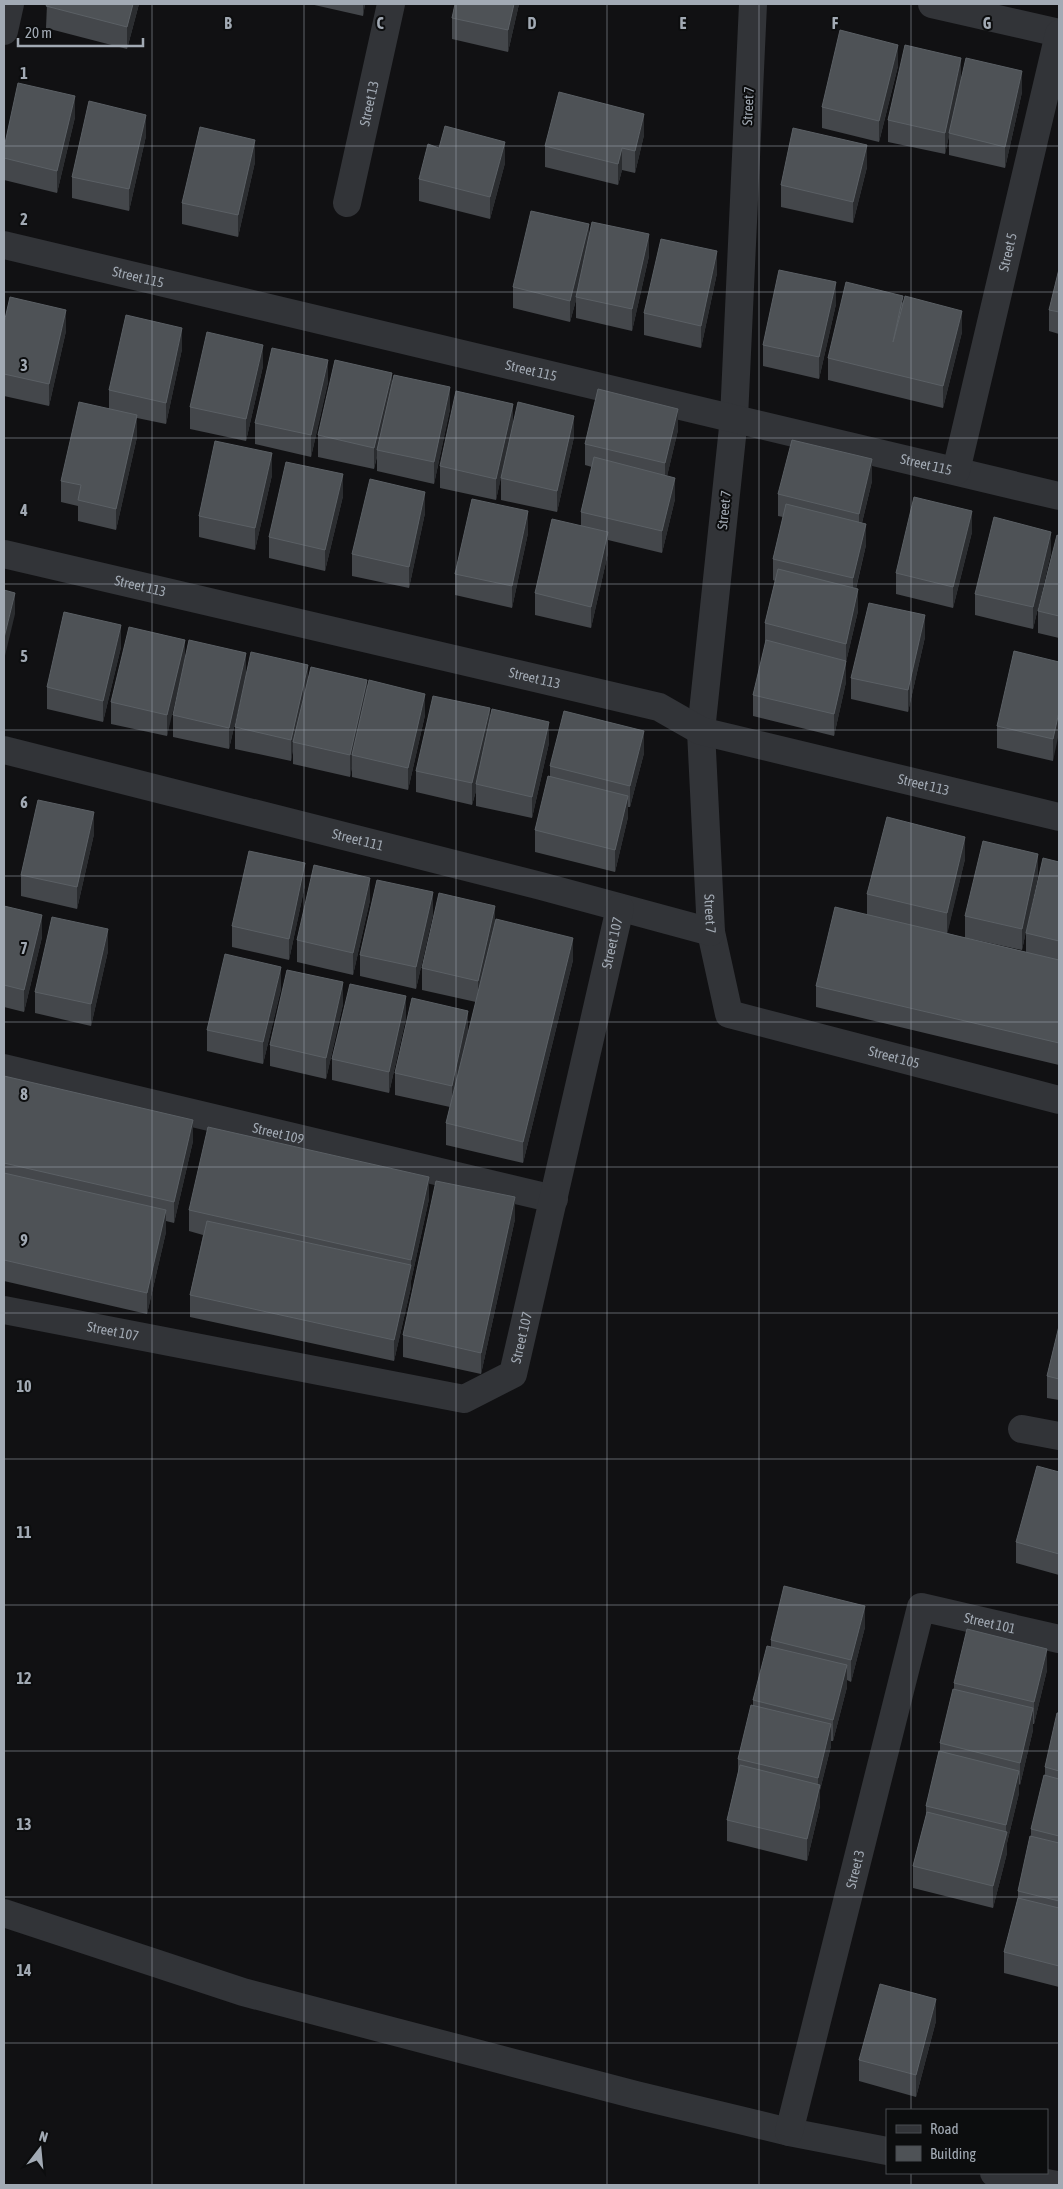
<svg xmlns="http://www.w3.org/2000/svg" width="1063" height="2189" viewBox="0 0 1063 2189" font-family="'Asap Condensed',sans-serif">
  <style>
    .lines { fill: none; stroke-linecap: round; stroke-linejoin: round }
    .minor { stroke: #323438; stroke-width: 28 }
    .wall { fill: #44474b }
    .shaded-wall { fill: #2b2d30 }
    .building { fill: #4e5256; stroke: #5b6065 }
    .grid { fill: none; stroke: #a2aab4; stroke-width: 1; stroke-opacity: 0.55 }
    .labels { text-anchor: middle; stroke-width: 4; stroke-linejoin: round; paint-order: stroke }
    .street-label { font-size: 14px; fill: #a2aab4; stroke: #0c0d0e }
    .grid-label { font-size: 16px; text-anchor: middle; font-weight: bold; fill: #a2aab4; stroke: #0c0d0e; stroke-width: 4; stroke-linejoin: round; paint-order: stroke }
  </style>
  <rect width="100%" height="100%" fill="#111113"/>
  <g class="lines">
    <g class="minor">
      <path id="s1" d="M753,4L734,418L701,731L711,932L729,1014L1059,1100"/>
      <polyline points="932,4 1059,33"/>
      <polyline points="4,31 10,4"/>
      <path id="s2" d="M347,203L391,4"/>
      <path id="s3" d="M4,245L1059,496"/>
      <path id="s4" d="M956,471L1059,34"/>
      <path id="s5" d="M4,554L659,707L701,731L1059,817"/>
      <path id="s6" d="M4,750L541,886L711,932"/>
      <path id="s7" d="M4,1068L554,1199"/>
      <path id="s8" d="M4,1310L464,1399L513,1374L620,908"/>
      <polyline points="1022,1429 1059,1436"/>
      <polyline points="4,1913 243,1992 636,2095 789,2132 887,2151"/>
      <path id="s9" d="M789,2132L921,1607L1059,1639"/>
      <polyline points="994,2173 1057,2185"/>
    </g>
  </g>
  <g class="wall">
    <polygon points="47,4 139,4 127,49 46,28"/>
    <polygon points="310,4 365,4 363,16"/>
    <polygon points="455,4 519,4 508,52 452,39 452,18"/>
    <polygon points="898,66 879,142 822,128 822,107"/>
    <polygon points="961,79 1022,92 1005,168 949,155 949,136 945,154 888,142 888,120"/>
    <polygon points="75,117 57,193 4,180 4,148"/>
    <polygon points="644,135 635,173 622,170 618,185 545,167 545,146"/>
    <polygon points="146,136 129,211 72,198 72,177"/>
    <polygon points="255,162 238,237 182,224 182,203"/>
    <polygon points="505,163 490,219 419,201 419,179"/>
    <polygon points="867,167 853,223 781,207 781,185"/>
    <polygon points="589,238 649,256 632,331 576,318 576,300 570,322 513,308 513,287"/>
    <polygon points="1059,269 1059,334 1049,331 1049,310"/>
    <polygon points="717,273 701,348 644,335 644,313"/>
    <polygon points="903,302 962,332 943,408 828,380 828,358"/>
    <polygon points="836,304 819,379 763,366 763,345"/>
    <polygon points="4,323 66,331 49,406 4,396"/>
    <polygon points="182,349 166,424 137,418 137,437 116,530 78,521 78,506 61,502 61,481 109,409 109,390"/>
    <polygon points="263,366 246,441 190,429 190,407"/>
    <polygon points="328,382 311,457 255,444 255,423"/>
    <polygon points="392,388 450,409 434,484 377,471 377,457 374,469 318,457 318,435"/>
    <polygon points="513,424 574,437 557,512 501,500 501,478 502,472 496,500 440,488 440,466"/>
    <polygon points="678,430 667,476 675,499 662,553 608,540 608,553 591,628 535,615 535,593 581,525 581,512 592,467 585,465 585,444"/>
    <polygon points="272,475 255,550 199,537 199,516"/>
    <polygon points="872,481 862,523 866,545 856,589 858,611 846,662 846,682 834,736 753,716 753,695 765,645 765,623 775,581 773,580 773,559 783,517 778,516 778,494"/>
    <polygon points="343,496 325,571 269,558 269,537"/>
    <polygon points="425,513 409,588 352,576 352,554"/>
    <polygon points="972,532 953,608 896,594 896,573"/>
    <polygon points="528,533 512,608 455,595 455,574"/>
    <polygon points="1059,536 1059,638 1038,633 1038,611"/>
    <polygon points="1051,553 1033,629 975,615 975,594"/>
    <polygon points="925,637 908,712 851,699 851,678"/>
    <polygon points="185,640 167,736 111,724 111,702"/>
    <polygon points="121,647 103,722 47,709 47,687"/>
    <polygon points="1059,662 1053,761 997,748 997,726"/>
    <polygon points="246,675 229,749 173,737 173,715"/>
    <polygon points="308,680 367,689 425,715 408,790 352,777 352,767 350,777 293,764 293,749 291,761 235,749 235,727"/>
    <polygon points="490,721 549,743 532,818 476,806 476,791 472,805 416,792 416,771"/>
    <polygon points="644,753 630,807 628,807 628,817 615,872 535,852 535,830 550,777 550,766"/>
    <polygon points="94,834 77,909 21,896 21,875"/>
    <polygon points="965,859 947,933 965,938 965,916 1038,875 1022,950 967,938 1026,952 1026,933 1059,862 1059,1065 816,1007 816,986 867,914 867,894"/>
    <polygon points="305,885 289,960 232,947 232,926"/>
    <polygon points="370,900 353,975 297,962 297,940"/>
    <polygon points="4,906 42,937 24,1012 4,1007"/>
    <polygon points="433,914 416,989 360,976 360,955"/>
    <polygon points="495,921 573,960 523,1163 446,1145 446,1123 450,1107 395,1095 395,1073 464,1049 476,1002 422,990 422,968"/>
    <polygon points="108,951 91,1026 35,1013 35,992"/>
    <polygon points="281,989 263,1064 207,1051 207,1030"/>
    <polygon points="343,1004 326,1079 270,1066 270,1045"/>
    <polygon points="406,1018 389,1093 332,1080 332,1059"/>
    <polygon points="4,1076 193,1141 174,1223 166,1221 166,1232 147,1314 4,1281"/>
    <polygon points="429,1199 411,1281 411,1287 394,1361 190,1317 190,1295 203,1235 189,1231 189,1210"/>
    <polygon points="515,1219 481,1374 403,1357 403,1335"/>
    <polygon points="1059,1326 1059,1400 1047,1398 1047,1376"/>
    <polygon points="1059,1472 1059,1575 1016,1563 1016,1542"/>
    <polygon points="865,1627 851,1682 847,1680 847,1687 833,1741 831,1741 831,1746 820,1790 820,1806 807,1861 727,1841 727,1820 738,1773 738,1759 753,1705 753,1700 771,1647 771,1640"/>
    <polygon points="1047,1670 1034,1724 1033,1724 1033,1730 1020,1785 1019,1784 1019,1793 1007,1843 1007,1853 993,1908 913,1888 913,1866 926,1816 926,1806 940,1751 940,1743 954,1689 954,1683"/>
    <polygon points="1059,1703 1059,1987 1004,1973 1004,1952 1018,1898 1018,1891 1031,1837 1031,1829 1045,1775 1045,1767 1058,1713"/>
    <polygon points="936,2021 916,2097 859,2081 859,2060"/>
  </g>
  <g class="shaded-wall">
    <polygon points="133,4 139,4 127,49 127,27"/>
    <polygon points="363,4 365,4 363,16"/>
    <polygon points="514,4 519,4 508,52 508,30"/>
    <polygon points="898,45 898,66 879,142 879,121"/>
    <polygon points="961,58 961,79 945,154 945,133"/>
    <polygon points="1022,71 1022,92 1005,168 1005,147"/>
    <polygon points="75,96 75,117 57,193 57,171"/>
    <polygon points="644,114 644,135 635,173 635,151"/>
    <polygon points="146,115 146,136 129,211 129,189"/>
    <polygon points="255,140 255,162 238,237 238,215"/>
    <polygon points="505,142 505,163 490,219 490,197"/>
    <polygon points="867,145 867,167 853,223 853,202"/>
    <polygon points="622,148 622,170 618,185 618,164"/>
    <polygon points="589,224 589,246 576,297 576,300 570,322 570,301"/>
    <polygon points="649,234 649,256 632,331 632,309"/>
    <polygon points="717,251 717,273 701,348 701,326"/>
    <polygon points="836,282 836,304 819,379 819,357"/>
    <polygon points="66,310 66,331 49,406 49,384"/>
    <polygon points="962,311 962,332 943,408 943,386"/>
    <polygon points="182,328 182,349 166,424 166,403"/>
    <polygon points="263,345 263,366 246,441 246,419"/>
    <polygon points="328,360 328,382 311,457 311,435"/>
    <polygon points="392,373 392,394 377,450 377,456 374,469 374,448"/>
    <polygon points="450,387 450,409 434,484 434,462"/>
    <polygon points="513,404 513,425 496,500 496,479"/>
    <polygon points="678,409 678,430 665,485 665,463"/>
    <polygon points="137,415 137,437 116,530 116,509"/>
    <polygon points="574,416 574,437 557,512 557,491"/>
    <polygon points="272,453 272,475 255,550 255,528"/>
    <polygon points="872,459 872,481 859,535 859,514"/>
    <polygon points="343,474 343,496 325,571 325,550"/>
    <polygon points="675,478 675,499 662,553 662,531"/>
    <polygon points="425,492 425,513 409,588 409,567"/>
    <polygon points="528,511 528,533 512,608 512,586"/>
    <polygon points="972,511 972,532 953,608 953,587"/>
    <polygon points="866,524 866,545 853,600 853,578"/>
    <polygon points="608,532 608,553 591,628 591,607"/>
    <polygon points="1051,532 1051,553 1033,629 1033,607"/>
    <polygon points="858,589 858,611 846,662 846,682 834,736 834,714 846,664 846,644"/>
    <polygon points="15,593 15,614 4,660 4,638"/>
    <polygon points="925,615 925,637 908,712 908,690"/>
    <polygon points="121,625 121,647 103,722 103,701"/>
    <polygon points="185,640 185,661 167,736 167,715"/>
    <polygon points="246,653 246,675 229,749 229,728"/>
    <polygon points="308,665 308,687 293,742 293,749 291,761 291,740"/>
    <polygon points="367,680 367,701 352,755 352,767 350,777 350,755"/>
    <polygon points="425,694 425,715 408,790 408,768"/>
    <polygon points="490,708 490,730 476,784 476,791 472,805 472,783"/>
    <polygon points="1059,712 1059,733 1053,761 1053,739"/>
    <polygon points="549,722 549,743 532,818 532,797"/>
    <polygon points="644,731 644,753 630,807 630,786"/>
    <polygon points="628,796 628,817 615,872 615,850"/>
    <polygon points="94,812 94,834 77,909 77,887"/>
    <polygon points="965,837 965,859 947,935 947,913"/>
    <polygon points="1038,854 1038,875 1022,950 1022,929"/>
    <polygon points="305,863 305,885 289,960 289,939"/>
    <polygon points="370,878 370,900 353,975 353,953"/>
    <polygon points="433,892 433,914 416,989 416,967"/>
    <polygon points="495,906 495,927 478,1002 478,981"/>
    <polygon points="42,915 42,937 24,1012 24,990"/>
    <polygon points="108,929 108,951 91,1026 91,1004"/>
    <polygon points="573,938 573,960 523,1163 523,1142"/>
    <polygon points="281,967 281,989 263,1064 263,1042"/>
    <polygon points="343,982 343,1004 326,1079 326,1058"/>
    <polygon points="406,996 406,1018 389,1093 389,1072"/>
    <polygon points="468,1011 468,1032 452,1107 452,1086"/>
    <polygon points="193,1120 193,1141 174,1223 174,1202"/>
    <polygon points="429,1177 429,1199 411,1281 411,1260"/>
    <polygon points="515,1197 515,1219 481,1374 481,1353"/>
    <polygon points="166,1210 166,1232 147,1314 147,1293"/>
    <polygon points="411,1265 411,1287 394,1361 394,1340"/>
    <polygon points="865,1606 865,1627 851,1682 851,1660"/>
    <polygon points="1047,1649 1047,1670 1034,1724 1034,1702"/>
    <polygon points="847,1665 847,1687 833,1741 833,1720"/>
    <polygon points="1033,1708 1033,1730 1020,1785 1020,1763"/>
    <polygon points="831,1724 831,1746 820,1790 820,1806 807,1861 807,1839 818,1795 818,1778"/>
    <polygon points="1019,1771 1019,1793 1007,1843 1007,1853 993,1908 993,1886 1006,1836 1006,1825"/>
    <polygon points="936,1999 936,2021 916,2097 916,2075"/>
  </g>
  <g class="building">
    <polygon points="47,4 133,4 127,27 46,6"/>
    <polygon points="455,4 514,4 508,30 452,18"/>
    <polygon points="840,30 898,45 879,121 822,107"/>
    <polygon points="905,45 961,58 945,133 888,120"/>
    <polygon points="966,58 1022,71 1005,147 949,133"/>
    <polygon points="18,83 75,96 57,171 4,158 4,148"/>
    <polygon points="559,92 644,114 635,151 622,148 618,164 545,146"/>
    <polygon points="89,101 146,115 129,189 72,177"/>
    <polygon points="445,126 505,142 490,197 419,179 428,144 439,148"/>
    <polygon points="200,127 255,140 238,215 182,203"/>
    <polygon points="793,128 867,145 853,202 781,185"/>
    <polygon points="531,211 589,224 570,301 513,287"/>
    <polygon points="592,222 649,234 632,309 576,297"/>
    <polygon points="661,239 717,251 701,326 644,313"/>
    <polygon points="1059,269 1059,312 1049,310"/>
    <polygon points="779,270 836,282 819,357 763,345"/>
    <polygon points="846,282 903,296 893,342 905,296 962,311 943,386 828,358"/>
    <polygon points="10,297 66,310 49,384 4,374 4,323"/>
    <polygon points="126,315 182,328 166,403 109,390"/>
    <polygon points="207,332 263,345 246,419 190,407"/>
    <polygon points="272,348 328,360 311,435 255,423"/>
    <polygon points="335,360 392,373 374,448 318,435"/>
    <polygon points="394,375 450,387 434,462 377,450"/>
    <polygon points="598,389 678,409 665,463 585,444"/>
    <polygon points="456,391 513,404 496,479 440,466"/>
    <polygon points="79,402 137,415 116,509 78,500 81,485 61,481"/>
    <polygon points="518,402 574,416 557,491 501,478"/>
    <polygon points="792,440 872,459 859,514 778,494"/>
    <polygon points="215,441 272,453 255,528 199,516"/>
    <polygon points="594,457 675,478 662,531 581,512"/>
    <polygon points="286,462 343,474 325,550 269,537"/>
    <polygon points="370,479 425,492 409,567 352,554"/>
    <polygon points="914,497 972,511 953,587 896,573"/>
    <polygon points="472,499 528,511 512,586 455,574"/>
    <polygon points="786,504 866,524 853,578 773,559"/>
    <polygon points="994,517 1051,532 1033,607 975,594"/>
    <polygon points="552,519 608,532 591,607 535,593"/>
    <polygon points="1057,535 1059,536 1059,616 1038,611"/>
    <polygon points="778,569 858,589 846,644 765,623"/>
    <polygon points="4,590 15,593 4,638"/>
    <polygon points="869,603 925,615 908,690 851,678"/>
    <polygon points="64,612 121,625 103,701 47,687"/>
    <polygon points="129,627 185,640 167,715 111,702"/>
    <polygon points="189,640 246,653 229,728 173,715"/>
    <polygon points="766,640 846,661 834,714 753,695"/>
    <polygon points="1014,651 1059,662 1059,712 1053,739 997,726"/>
    <polygon points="251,652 308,665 291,740 235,727"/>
    <polygon points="311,667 367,680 350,755 293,742"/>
    <polygon points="369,680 425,694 408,768 352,755"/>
    <polygon points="433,696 490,708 472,783 416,771"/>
    <polygon points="492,709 549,722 532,797 476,784"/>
    <polygon points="564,711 644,731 630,786 550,766"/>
    <polygon points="548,776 628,796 615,850 535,830"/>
    <polygon points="38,800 94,812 77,887 21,875"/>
    <polygon points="887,817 965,837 947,913 867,894"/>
    <polygon points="983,841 1038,854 1022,929 965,916"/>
    <polygon points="249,851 305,863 289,939 232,926"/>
    <polygon points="1043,858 1059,862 1059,941 1026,933"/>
    <polygon points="314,865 370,878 353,953 297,940"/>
    <polygon points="377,880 433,892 416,967 360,955"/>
    <polygon points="439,893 495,906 478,981 422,968"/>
    <polygon points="4,906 42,915 24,990 4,985"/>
    <polygon points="835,907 1059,960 1059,1043 816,986"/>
    <polygon points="52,917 108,929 91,1004 35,992"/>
    <polygon points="496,919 573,938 523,1142 446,1123"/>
    <polygon points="225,954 281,967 263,1042 207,1030"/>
    <polygon points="287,970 343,982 326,1058 270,1045"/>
    <polygon points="350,984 406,996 389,1072 332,1059"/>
    <polygon points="412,998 468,1011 452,1086 395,1073"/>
    <polygon points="4,1076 193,1120 174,1202 4,1163"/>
    <polygon points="208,1127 429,1177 411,1260 189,1210"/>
    <polygon points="4,1173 166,1210 147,1293 4,1260"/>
    <polygon points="436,1181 515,1197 481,1353 403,1335"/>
    <polygon points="207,1221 411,1265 394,1340 190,1295"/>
    <polygon points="1059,1326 1059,1379 1047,1376"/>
    <polygon points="1037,1466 1059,1472 1059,1554 1016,1542"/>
    <polygon points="784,1586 865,1606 851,1660 771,1640"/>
    <polygon points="967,1629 1047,1649 1034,1702 954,1683"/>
    <polygon points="767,1646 847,1665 833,1720 753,1700"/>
    <polygon points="953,1689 1033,1708 1020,1763 940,1743"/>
    <polygon points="751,1705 831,1724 818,1778 738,1759"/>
    <polygon points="1057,1713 1059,1713 1059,1771 1045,1767"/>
    <polygon points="939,1751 1019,1771 1006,1825 926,1806"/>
    <polygon points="740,1765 820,1785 807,1839 727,1820"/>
    <polygon points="1044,1775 1059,1779 1059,1836 1031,1829"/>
    <polygon points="927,1812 1007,1832 993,1886 913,1866"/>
    <polygon points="1030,1836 1059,1843 1059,1901 1018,1891"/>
    <polygon points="1018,1898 1059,1908 1059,1966 1004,1952"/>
    <polygon points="880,1984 936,1999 916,2075 859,2060"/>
  </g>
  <path class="grid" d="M152,4V2185M304,4V2185M456,4V2185M607,4V2185M759,4V2185M911,4V2110M4,146H1059M4,292H1059M4,438H1059M4,584H1059M4,730H1059M4,876H1059M4,1022H1059M4,1167H1059M4,1313H1059M4,1459H1059M4,1605H1059M4,1751H1059M4,1897H1059M4,2043H1059M911,2173V2185"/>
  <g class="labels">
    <g class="street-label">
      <text dy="5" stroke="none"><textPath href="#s2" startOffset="102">Street 13</textPath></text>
      <text transform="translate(748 106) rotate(-87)" y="5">Street 7</text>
      <text dy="5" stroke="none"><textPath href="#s4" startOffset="225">Street 5</textPath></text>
      <text dy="5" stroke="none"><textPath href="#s3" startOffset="138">Street 115</textPath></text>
      <text dy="5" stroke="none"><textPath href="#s3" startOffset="542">Street 115</textPath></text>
      <text dy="5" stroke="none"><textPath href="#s3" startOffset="948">Street 115</textPath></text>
      <text transform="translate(724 510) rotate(-84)" y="5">Street 7</text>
      <text dy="5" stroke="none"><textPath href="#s5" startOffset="140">Street 113</textPath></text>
      <text dy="5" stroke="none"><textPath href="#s5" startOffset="545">Street 113</textPath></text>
      <text dy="5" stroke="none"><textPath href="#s5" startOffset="950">Street 113</textPath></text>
      <text dy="5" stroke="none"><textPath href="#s6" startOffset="365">Street 111</textPath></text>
      <text dy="5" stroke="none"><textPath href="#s1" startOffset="912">Street 7</textPath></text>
      <text dy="5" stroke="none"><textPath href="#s8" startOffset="966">Street 107</textPath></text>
      <text dy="5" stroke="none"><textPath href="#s1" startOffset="1185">Street 105</textPath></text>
      <text dy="5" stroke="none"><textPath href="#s7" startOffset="282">Street 109</textPath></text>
      <text dy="5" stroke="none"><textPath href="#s8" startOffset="111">Street 107</textPath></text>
      <text dy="5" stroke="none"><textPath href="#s8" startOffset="561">Street 107</textPath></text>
      <text dy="5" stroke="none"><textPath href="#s9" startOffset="612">Street 101</textPath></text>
      <text dy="5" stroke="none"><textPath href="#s9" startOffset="271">Street 3</textPath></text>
    </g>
  </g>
  <g class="grid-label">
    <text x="228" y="29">B</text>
    <text x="380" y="29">C</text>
    <text x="532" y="29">D</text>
    <text x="683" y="29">E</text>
    <text x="835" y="29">F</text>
    <text x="987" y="29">G</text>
    <text x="24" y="79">1</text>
    <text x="24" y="225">2</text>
    <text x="24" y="371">3</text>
    <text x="24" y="516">4</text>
    <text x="24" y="662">5</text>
    <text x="24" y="808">6</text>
    <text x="24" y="954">7</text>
    <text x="24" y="1100">8</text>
    <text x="24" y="1246">9</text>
    <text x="24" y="1392">10</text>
    <text x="24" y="1538">11</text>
    <text x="24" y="1684">12</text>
    <text x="24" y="1830">13</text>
    <text x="24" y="1976">14</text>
  </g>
  <rect width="1063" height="2189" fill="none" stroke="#a2aab4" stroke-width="10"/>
  <rect x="886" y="2109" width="162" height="65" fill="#0c0d0e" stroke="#484c50"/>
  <rect x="896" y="2125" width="25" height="8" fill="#323438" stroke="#484c50"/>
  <text x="930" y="2134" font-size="15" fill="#a2aab4">Road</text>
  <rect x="896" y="2146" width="25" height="15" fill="#4e5256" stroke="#484c50"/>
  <text x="930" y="2159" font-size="15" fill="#a2aab4">Building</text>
  <g transform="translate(40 2149) rotate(16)" stroke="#0c0d0e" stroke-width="4" paint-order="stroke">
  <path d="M0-4L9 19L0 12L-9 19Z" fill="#a2aab4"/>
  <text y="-8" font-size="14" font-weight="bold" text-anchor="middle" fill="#a2aab4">N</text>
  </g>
  <path d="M18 38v8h125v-8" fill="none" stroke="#a2aab4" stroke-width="2.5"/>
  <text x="25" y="38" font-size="15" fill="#a2aab4" stroke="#0c0d0e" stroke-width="4" paint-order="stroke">20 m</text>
</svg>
